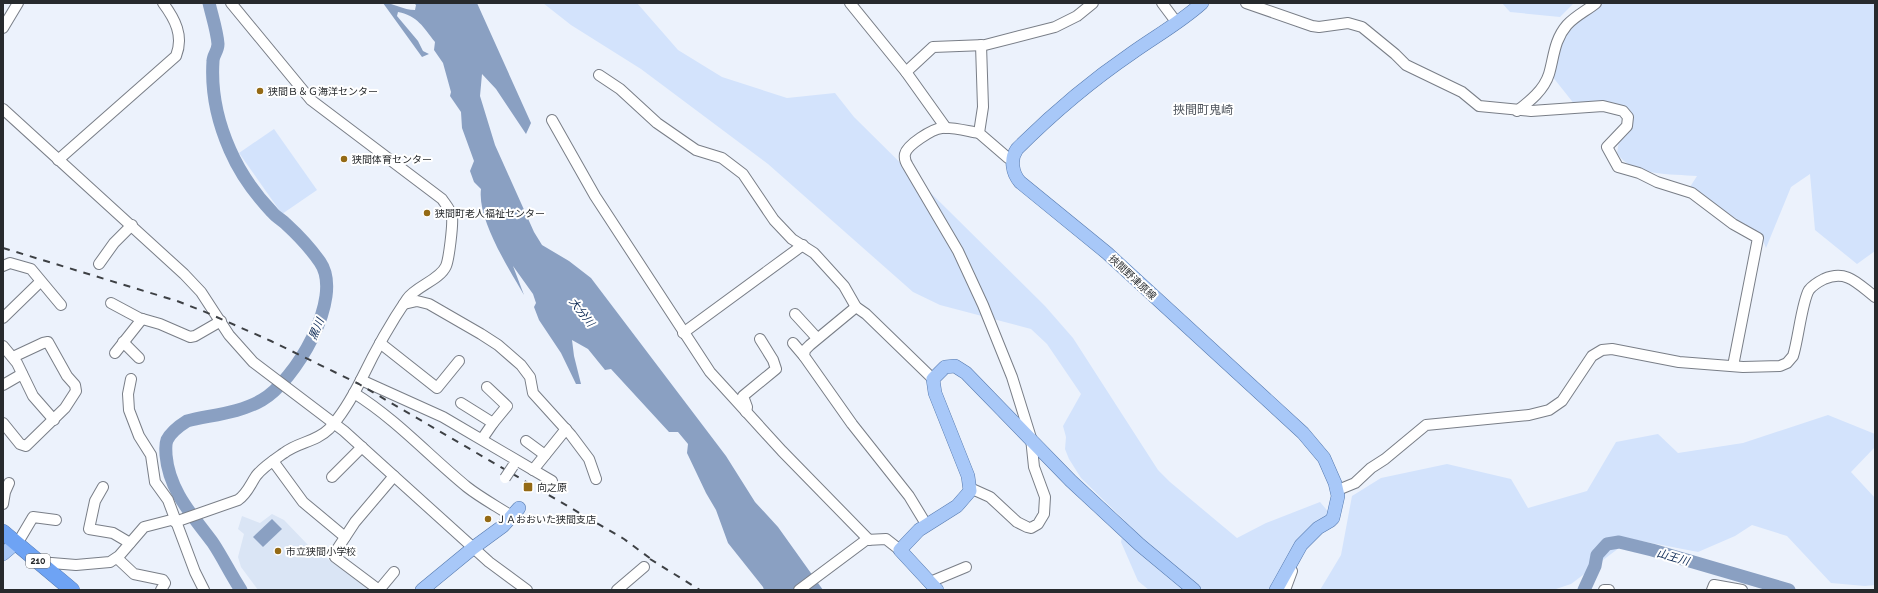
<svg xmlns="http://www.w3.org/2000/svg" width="1878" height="593" viewBox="0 0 1878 593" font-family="Raleway,'Noto Sans JP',sans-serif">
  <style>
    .built { fill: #dae5f5 }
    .green { fill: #d3e3fc }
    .water { fill: #8aa0c2 }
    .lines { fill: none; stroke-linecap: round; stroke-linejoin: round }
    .river { stroke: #8aa0c2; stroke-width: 13 }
    .minor-casing { stroke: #797e87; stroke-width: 12 }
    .major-casing { stroke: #5579ae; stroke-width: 14 }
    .highway-casing { stroke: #5579ae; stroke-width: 16 }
    .minor { stroke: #fff; stroke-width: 10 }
    .major { stroke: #a8c8f8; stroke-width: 13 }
    .highway { stroke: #6ea3f4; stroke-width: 15 }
    .rail { stroke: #3d4044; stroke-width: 2; stroke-dasharray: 7 7; stroke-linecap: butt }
    .minor-bridge-casing { stroke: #797e87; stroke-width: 12; stroke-linecap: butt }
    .minor-bridge { stroke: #fff; stroke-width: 10 }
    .poi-dot { fill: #946a15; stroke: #fff; stroke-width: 1.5 }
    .labels { text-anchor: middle; stroke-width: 4; stroke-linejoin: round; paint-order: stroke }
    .shield { fill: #fff; stroke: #686a6c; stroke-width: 1 }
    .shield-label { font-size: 9px; font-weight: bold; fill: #272a2d }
    .poi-label { font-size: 10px; fill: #272a2d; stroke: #fff; text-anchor: start }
    .street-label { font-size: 10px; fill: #272a2d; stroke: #fff }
    .water-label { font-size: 11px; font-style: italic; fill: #0e2b56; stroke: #fff }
    .quarter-label { font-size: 12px; fill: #4e545c; stroke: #fff }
  </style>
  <rect width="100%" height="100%" fill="#ecf2fc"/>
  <polygon class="built" points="272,514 284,520 308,545 371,590 258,590 241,567 238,557 244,534 238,529 242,516 260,523"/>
  <g class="green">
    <polygon points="543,3 637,3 678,50 722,77 787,98 835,93 854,117 1045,306 1073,338 1158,470 1170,482 1237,538 1266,523 1320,502 1331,515 1270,590 1149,590 1138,581 1121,542 1125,521 1081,478 1069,459 1065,449 1066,437 1063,426 1081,394 1047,344 1031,329 940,305 913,292 768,164 641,69 571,25"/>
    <polygon points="1502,3 1574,3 1560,17 1510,12"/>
    <path d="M1597,3H1875V251L1857,264L1815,230L1810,174L1791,187L1766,248L1761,236L1690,187L1697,176C1672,174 1631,176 1617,153L1619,141L1632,125C1627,94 1599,103 1575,105L1552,76L1560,36Z"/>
    <polygon points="274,129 317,190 282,214 239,153"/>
    <polygon points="1828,415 1875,434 1875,447 1851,472 1875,498 1875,585 1865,586 1831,583 1787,536 1752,525 1735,536 1698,552 1631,539 1571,584 1553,590 1320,590 1341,555 1352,496 1381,478 1447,464 1511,479 1528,508 1587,491 1616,442 1658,434 1678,453 1743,443"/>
  </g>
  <g class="water">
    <path d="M383,3C394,3 403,10 415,10L416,5L414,3H477L531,123L526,134L496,89L482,74L480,96L495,145L534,232L542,245L569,261L591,278L726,456L755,502L778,527L823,590H764L763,587L728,543L716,510L706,493L687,453L688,444L678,432H669L611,369L605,370L588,349L572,340L574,356L581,384H576L561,353L539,320L534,307L536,303L533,294L513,266L524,295C509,269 477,219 481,189L474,182L470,171L474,161L462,128L461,112L450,96L451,92L443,63L434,50L435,42C423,27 418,16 398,12L397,16L418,41L423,51L429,54L422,57Z"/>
    <polygon points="272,519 282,529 263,547 253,537"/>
  </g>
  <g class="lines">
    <g class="river">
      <path d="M209,3C212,16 217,31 218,44C218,51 213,55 213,61C211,91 218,123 230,150C240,173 255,194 272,212C276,217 282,220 286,224C298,235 311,249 320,262C345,298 294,382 262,400C240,413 211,415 187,421C179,426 171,432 167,440C165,445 166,450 166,455C169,491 193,516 213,543C223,558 231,575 241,590"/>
      <polyline points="1584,590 1595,566 1597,555 1607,544 1619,542 1652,550 1789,590"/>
    </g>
    <g class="minor-casing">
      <g id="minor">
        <polyline points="850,3 906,72 946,128"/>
        <polyline points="1162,3 1177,23"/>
        <polyline points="1246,3 1312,26 1319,27 1348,23 1362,27 1395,54 1406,65 1462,92 1479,106 1531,111 1603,106 1623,111 1628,117 1627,126 1607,147 1618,167 1639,173 1657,182 1692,193 1733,224 1758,238 1733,366"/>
        <polyline points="3,28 18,3"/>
        <polyline points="981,45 983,107 979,133 1008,158 1013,159"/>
        <polyline points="906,72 933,47 985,45 1055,27 1077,16 1093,3"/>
        <polyline points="599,75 620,89 657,123 696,150 722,158 743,174 774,220 792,239 814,253 844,286 856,307 866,314 933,379"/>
        <polyline points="3,109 184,274 201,292 229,335 253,362 344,431 489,562 527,590"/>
        <path d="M1517,111C1530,101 1544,90 1549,74C1554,57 1554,40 1567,25C1575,16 1586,11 1596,3"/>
        <polyline points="552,120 595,196 710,372 782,451 869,540"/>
        <path d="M58,160L176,56C184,36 175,19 163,3"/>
        <polyline points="99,264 114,243 132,225"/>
        <polyline points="3,266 10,263 31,269 61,305"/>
        <polyline points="111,303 139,318 160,324 190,337 195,336 221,321"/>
        <polyline points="404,304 417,301 429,304 481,334 498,345 521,365 530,377 533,393 571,435 589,459 596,479"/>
        <polyline points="856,307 810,345 805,350 804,356 852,424 909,496 926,524"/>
        <polyline points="795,314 817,338"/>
        <polyline points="3,318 40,282"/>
        <polyline points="683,333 803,245"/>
        <polyline points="123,342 139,358"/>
        <polyline points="380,343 437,388 459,361"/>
        <polyline points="793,343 804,356"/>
        <polyline points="3,346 17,363 33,396 54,420"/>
        <polyline points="115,353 142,319"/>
        <polyline points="131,379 128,394 129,410 139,436 151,455 155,482 168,500 195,572 204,590"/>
        <polyline points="361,380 443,417 552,481"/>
        <polyline points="3,385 22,374"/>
        <polyline points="487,387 507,406 493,423"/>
        <path d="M354,393C397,420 428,455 467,487C481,498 498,507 513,517"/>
        <polyline points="461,403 493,423 482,439"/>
        <polyline points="746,412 747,407 743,396 776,369 773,360 760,339"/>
        <polyline points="3,423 20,444 26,446 65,408 76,391 75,385 67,376 48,342 43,343 13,357"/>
        <polyline points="526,441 545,455"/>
        <polyline points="273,461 303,502 345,537"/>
        <polyline points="533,470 566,429"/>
        <polyline points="332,477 362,447"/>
        <polyline points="103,487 95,501 89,529 113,533 130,543"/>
        <path d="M970,488L990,497L1017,522L1027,527L1031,528L1038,524L1044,514L1045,497L1034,467L1031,438L1012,377L983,305L958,251L908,166C906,163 904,159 905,154C907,145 932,129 942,128C953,127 967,131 979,133"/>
        <path d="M1338,490L1355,483L1371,468L1385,459L1426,425L1529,415L1549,410L1562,401L1592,356L1602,350L1612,349L1679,362L1743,367L1780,366L1787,363L1793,356C1798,341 1802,301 1809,290C1813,285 1818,282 1824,279C1847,269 1858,284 1875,297"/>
        <polyline points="3,504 5,492 9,483"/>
        <path d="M175,522L238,500C247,494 250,485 256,476C263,467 274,460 284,453C298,442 316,442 329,429C343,414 353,396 362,378C375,351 390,324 407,299C416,286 440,280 446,266C449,259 453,225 452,217C451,210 446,205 442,199L311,100L231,3"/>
        <polyline points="17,544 33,517 56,520"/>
        <polyline points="117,558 134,574 163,580 165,583 161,590"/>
        <polyline points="39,562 76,565 110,562 119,556 144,527 175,519"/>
        <polyline points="930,582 966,567"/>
        <polyline points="379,590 335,557 334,554 355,522 394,476"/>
        <polyline points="379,590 394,572"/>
        <polyline points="617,590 644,567"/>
        <polyline points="799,590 866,540 886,539 900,550"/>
        <polyline points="1285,590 1292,571"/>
        <polyline points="1604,590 1609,590"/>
        <polyline points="1712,590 1714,585 1742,590"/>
      </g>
    </g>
    <g class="major-casing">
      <g id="major">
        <path d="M1202,3C1181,22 1156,36 1132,53C1091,81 1052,114 1017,149C1010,159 1012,173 1020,182L1107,253L1303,433L1324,458L1335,483L1338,496L1333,518L1330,521L1318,528L1301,545L1276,590"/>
        <polyline points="3,554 16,543"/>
        <polyline points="422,590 473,548 503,526 519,508"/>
        <polyline points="937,590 900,550 919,530 957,506 970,491 968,476 935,393 933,379 945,367 955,366 966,373 1071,481 1140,545 1194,590"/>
      </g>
    </g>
    <g class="highway-casing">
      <polyline id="highway" points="3,532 72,590"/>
    </g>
    <use href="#minor" class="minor"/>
    <use href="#major" class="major"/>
    <use href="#highway" class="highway"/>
    <g class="rail">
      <polyline points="3,248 177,301 203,311 271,341 359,384 386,400 624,539 655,562"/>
      <polyline points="650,559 700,590"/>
    </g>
    <g class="minor-bridge-casing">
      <polyline id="minor-bridge" points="505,478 513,466"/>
    </g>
    <use href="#minor-bridge" class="minor-bridge"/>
  </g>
  <g class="poi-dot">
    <circle cx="260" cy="91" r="4"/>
    <circle cx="344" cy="159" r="4"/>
    <circle cx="427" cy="213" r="4"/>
    <rect x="523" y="482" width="10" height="10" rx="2"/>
    <circle cx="488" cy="519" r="4"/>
    <circle cx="278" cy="551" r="4"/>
  </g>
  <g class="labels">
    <rect class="shield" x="26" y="554" width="24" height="14" rx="3"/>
    <g class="shield-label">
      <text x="38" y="564">210</text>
    </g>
    <g class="poi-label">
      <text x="268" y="95">狭間Ｂ＆Ｇ海洋センター</text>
      <text x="352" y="163">狭間体育センター</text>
      <text x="435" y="217">狭間町老人福祉センター</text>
      <text x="537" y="491">向之原</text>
      <text x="496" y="523">ＪＡおおいた狭間支店</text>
      <text x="286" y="555">市立狭間小学校</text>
    </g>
    <g class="street-label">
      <text transform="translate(1133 277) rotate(43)" y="4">挾間野津原線</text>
    </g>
    <g class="water-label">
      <text transform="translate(582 312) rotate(52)" y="4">大分川</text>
      <text transform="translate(316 329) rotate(-67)" y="4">黒川</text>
      <text transform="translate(1673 557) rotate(16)" y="4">山王川</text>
    </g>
    <g class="quarter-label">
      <text x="1203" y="114">挾間町鬼崎</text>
    </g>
  </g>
  <rect width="1878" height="593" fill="none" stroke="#272a2d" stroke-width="8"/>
</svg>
